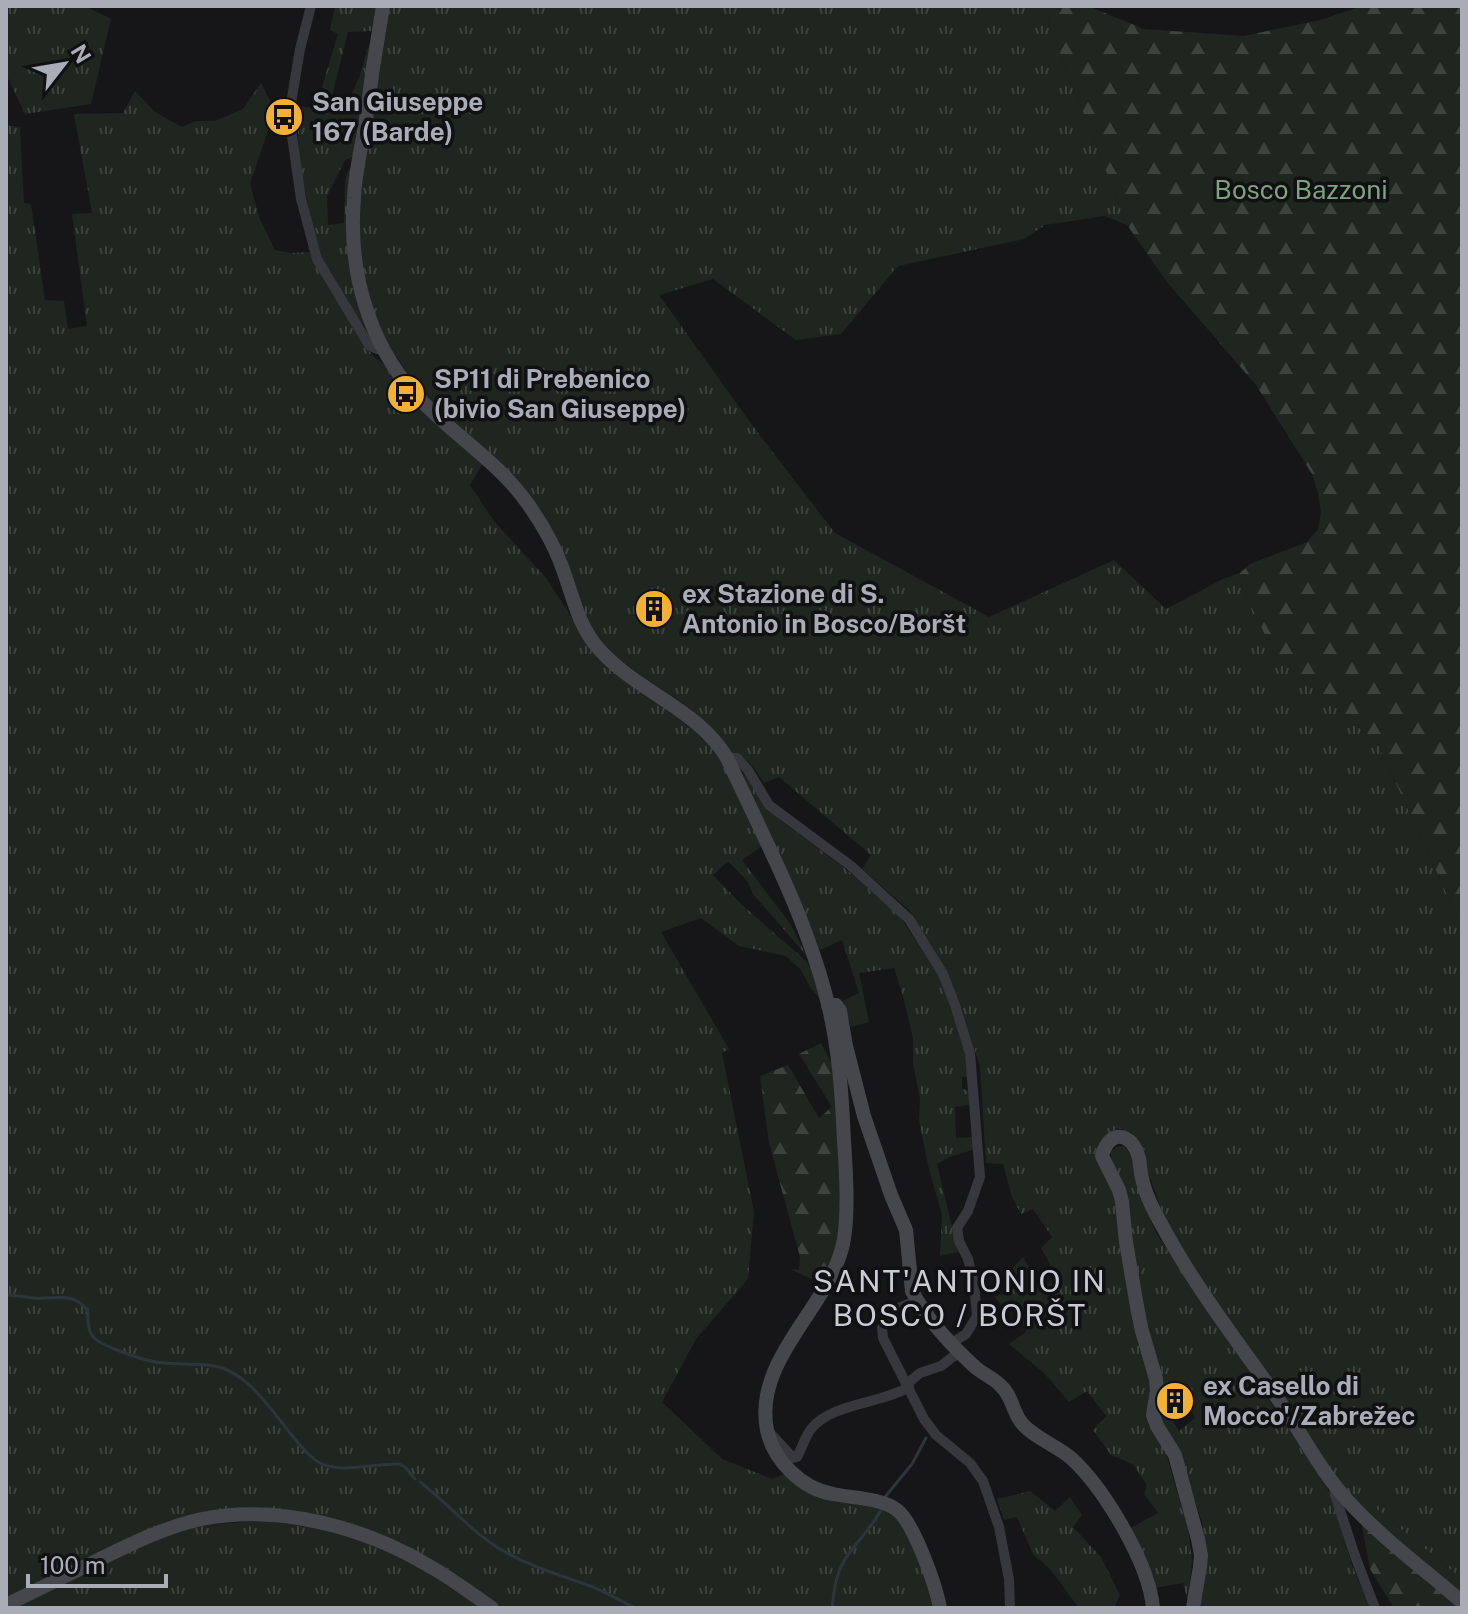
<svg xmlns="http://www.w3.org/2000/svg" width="1468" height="1614" viewBox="0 0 1468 1614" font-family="'Public Sans',sans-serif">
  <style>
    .grass { fill: url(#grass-tufts) }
    .forest { fill: url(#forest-firs) }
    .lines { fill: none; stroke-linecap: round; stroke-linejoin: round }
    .stream { stroke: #2c353c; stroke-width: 3 }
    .street { stroke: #37383d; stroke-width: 10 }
    .secondary { stroke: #45474d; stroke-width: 14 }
    .labels { text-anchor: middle; stroke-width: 7; stroke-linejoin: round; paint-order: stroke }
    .poi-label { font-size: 26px; font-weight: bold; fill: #a8adb8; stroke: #111113; text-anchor: start }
    .park-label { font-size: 26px; fill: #7fa381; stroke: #111113 }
    .quarter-label { font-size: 30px; letter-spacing: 2px; fill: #c9ccd4; stroke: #111113 }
  </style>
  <defs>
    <pattern id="grass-tufts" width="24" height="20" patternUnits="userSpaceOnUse" patternTransform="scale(2)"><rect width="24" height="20" fill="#1e261f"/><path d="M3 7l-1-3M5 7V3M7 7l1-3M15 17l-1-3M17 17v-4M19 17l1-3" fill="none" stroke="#3c433d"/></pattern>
    <pattern id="forest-firs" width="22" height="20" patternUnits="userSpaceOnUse" patternTransform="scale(2)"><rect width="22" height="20" fill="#1e261f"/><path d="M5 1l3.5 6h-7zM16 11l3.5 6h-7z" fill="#3c433d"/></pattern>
  </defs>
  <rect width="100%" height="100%" fill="#161618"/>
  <g class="grass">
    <polygon points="6,6 85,6 111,19 91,104 25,114 6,74"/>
    <path d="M335,6H377L375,31L348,32L332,96L350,98L360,75L367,50L372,44L355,156L345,160L327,196L328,225L344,223L345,180L349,169L354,166L349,198L374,338C353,313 329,279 318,248C314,239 313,228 311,218C303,182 294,144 300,107H316L338,34L330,30Z"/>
    <path d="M389,6H1032L1048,13L1050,27L1127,225L1105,216L1045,225L1024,239L898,266L841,334L796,340L713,279L659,295L752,425L835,533L989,617L1114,560L1166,609L1223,579L1240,573V582L1274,654L1378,744L1462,927V1579L1357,1493L1359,1506L1330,1471L1196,1275L1163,1214L1148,1172L1144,1150L1132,1133L1118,1128C1086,1147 1096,1158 1111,1184L1153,1391L1148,1408V1424L1165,1450L1188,1528L1192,1560L1188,1602L1183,1583L1154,1588L1131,1528L1158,1513L1144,1494L1147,1486L1133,1464L1111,1455L1093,1430L1106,1416L1087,1391L1069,1402L1044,1373L1009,1344L1026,1332L1017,1306L1006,1310L995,1297L1016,1288L1009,1272L1023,1257L1041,1287L1058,1279L1041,1248L1052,1237L1033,1209L1021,1214L1012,1197L1003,1164L986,1163L980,1066L959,1001L933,948L909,910L862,869L871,855L779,777L764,783C754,769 748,754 730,754C704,703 641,685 604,644C581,617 577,588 565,556C558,536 545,516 532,498C511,469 481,447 454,423C445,415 435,408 427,398C406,372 385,344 373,311C349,249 362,178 372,114C377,78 383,42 389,6Z"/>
    <path d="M261,83L275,111L250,183L259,217L275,250L291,253L310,252L324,281L363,342L373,356L390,369L483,463L470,485L494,521L546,578L588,642L716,746L762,846L742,860L791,925L806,955L753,894L748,882L728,861L713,875L741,904L805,960L814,973L820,999L810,987L801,970L786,956L739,946L701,918L661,932L729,1049L722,1053L754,1212L748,1279L696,1339L662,1402L722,1459L772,1479L786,1473C798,1481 810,1493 823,1498C843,1504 880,1503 896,1517C914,1532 929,1585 936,1608H502L354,1527L202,1514L6,1599V125L20,127L24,203L31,204L45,300L64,301L68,329L87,326L72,214L92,213L74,114L123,113L135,91L155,112L182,127L195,121H215L243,109Z"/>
    <polygon points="739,771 749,779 761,800 780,820 847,870 901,918 936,971 951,1002 963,1041 968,1077 962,1077 962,1089 970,1091 969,1105 955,1107 956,1138 974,1137 975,1149 950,1157 937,1164 958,1252 940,1256 942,1215 929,1169 919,1120 920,1099 913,1063 913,1038 903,996 894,968 859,973 869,1022 851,1027 843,1001 859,993 842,940 820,950 782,860"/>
    <polygon points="1124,1146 1131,1156 1141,1195 1155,1231 1196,1294 1309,1458 1330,1493 1352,1565 1370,1608 1200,1608 1207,1566 1202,1522 1177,1447 1160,1417 1162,1403 1179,1431 1195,1418 1182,1388 1163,1396 1146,1330 1136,1268 1130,1214 1122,1182 1112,1166 1111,1152 1116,1147"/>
    <polygon points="1030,1491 1055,1511 1070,1497 1082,1515 1073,1527 1101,1557 1120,1595 1114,1608 1079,1608 1050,1569 1033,1554 1017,1517 1004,1520 997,1499"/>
    <path d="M266,1521L326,1529L366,1542L406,1559L483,1608H13C70,1580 131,1542 193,1528C217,1523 242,1522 266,1521Z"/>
  </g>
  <g class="forest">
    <polygon points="1032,6 1088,6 1144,29 1244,36 1320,20 1362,6 1462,6 1462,927 1378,744 1274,654 1240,582 1240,573 1250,564 1307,542 1318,529 1321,512 1318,493 1312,474 1256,385 1167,282 1127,225 1050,27 1048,13"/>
    <polygon points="821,1043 835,1070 841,1221 833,1260 821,1283 790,1269 799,1270 800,1257 769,1143 760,1076 788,1065 819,1118 832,1107 799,1054"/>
    <polygon points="1356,1492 1462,1579 1462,1593 1359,1506"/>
    <polygon points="1361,1521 1427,1582 1460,1608 1394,1608 1370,1569"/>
  </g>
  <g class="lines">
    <g class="stream">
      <path d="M6,1295C15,1295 24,1297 33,1298C55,1300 72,1290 88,1311C86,1338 95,1341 117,1350C132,1356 148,1362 164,1363C183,1365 207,1362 225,1369C254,1381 274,1414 294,1438C301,1447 309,1457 320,1463C340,1474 376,1463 399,1464L405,1467L415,1479"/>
      <path d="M420,1482C448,1503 470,1531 500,1549C527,1565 556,1574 585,1584C603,1590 619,1600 635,1608"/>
      <polyline points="885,1497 912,1464 926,1438"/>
      <polyline points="701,1608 724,1608"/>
      <path d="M832,1608C834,1593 835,1577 843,1563C853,1544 871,1530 881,1510"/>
    </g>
    <g class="street">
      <polyline points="311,6 300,49 291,103 291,129 301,199 317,259 369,345 377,349 384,349"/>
      <polyline points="727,758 737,758 748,770 769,805 851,866 909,919 943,974 955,1005 970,1053 980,1177 968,1211 957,1228 959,1241 968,1259 974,1283 977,1316 966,1334 952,1343"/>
      <polyline points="917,1300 887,1313 882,1328 883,1338 924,1419 936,1435 970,1463 983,1481 999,1527 1009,1579 1010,1608"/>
      <polyline points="907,1384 920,1373 941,1366 960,1351"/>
      <path d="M770,1433L793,1458L797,1457C802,1448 805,1437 811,1429C831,1403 881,1404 909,1387"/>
      <polyline points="1334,1486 1335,1495 1355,1556 1375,1608"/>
    </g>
    <g class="secondary">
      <path d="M383,6C376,46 370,86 365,126C361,149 355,174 354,198C348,268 367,341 415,394C450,433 498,461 528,504C542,524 554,544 562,567C573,596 578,626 599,649C637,692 697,708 727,758C764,838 807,918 828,1004C839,1049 842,1095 844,1141C846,1171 849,1215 843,1244C829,1308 753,1359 767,1430C773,1460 802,1489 833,1494C851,1498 882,1498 897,1510C914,1523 936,1586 940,1608"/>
      <path d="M828,1005H836L840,1011L846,1046L864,1116L891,1195L906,1230L912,1291C927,1320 951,1345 975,1367C983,1374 993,1378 1000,1385C1012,1395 1012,1410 1021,1422C1030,1435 1058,1447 1071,1458C1104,1488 1149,1563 1153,1608"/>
      <path d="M6,1605C35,1591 65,1576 94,1562C129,1545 164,1527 202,1519C279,1504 365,1527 431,1567C452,1579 472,1594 492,1608"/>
      <path d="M1193,1608L1200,1567L1201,1555L1198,1539L1175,1455L1157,1426L1153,1415L1157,1391L1156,1379L1142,1331L1138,1312L1126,1242L1122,1202L1119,1190L1102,1156C1110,1125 1137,1134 1140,1165C1142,1192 1156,1215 1169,1238C1202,1297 1244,1350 1282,1405C1304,1437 1321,1472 1348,1501C1382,1538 1424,1569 1462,1602"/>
    </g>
  </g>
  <defs>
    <g id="bus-disc" transform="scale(2)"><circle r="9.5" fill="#f2b134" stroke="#111113"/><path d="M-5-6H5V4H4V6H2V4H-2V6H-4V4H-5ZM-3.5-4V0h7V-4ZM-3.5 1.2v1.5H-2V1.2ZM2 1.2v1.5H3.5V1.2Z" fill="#111"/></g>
    <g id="building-disc" transform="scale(2)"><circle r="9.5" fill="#f2b134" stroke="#111113"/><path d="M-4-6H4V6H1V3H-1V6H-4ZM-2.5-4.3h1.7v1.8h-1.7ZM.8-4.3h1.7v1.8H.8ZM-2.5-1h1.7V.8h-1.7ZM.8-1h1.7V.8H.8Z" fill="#111"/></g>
  </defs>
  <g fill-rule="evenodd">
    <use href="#bus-disc" x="284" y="117"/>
    <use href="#bus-disc" x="406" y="394"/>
    <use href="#building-disc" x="654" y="609"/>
    <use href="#building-disc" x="1175" y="1401"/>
  </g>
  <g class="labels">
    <g class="poi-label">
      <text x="312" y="111">San Giuseppe<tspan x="312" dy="30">167 (Barde)</tspan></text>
      <text x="434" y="388">SP11 di Prebenico<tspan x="434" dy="30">(bivio San Giuseppe)</tspan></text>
      <text x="682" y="603">ex Stazione di S.<tspan x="682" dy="30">Antonio in Bosco/Boršt</tspan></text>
      <text x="1203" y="1395">ex Casello di<tspan x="1203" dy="30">Mocco'/Zabrežec</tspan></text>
    </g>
    <g class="park-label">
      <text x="1301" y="199">Bosco Bazzoni</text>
    </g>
    <g class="quarter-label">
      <text x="960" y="1292">SANT'ANTONIO IN<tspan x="960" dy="34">BOSCO / BORŠT</tspan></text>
    </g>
  </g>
  <rect width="1468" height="1614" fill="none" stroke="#a8adb8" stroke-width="16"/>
  <g transform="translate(64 64) rotate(59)" stroke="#111113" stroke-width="6" paint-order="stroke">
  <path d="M0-6L14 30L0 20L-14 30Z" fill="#a8adb8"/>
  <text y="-12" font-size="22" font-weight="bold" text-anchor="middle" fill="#a8adb8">N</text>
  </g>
  <path d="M28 1574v12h138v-12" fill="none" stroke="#a8adb8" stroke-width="4"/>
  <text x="40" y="1574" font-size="24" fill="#a8adb8" stroke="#111113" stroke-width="6" paint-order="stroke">100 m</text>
</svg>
